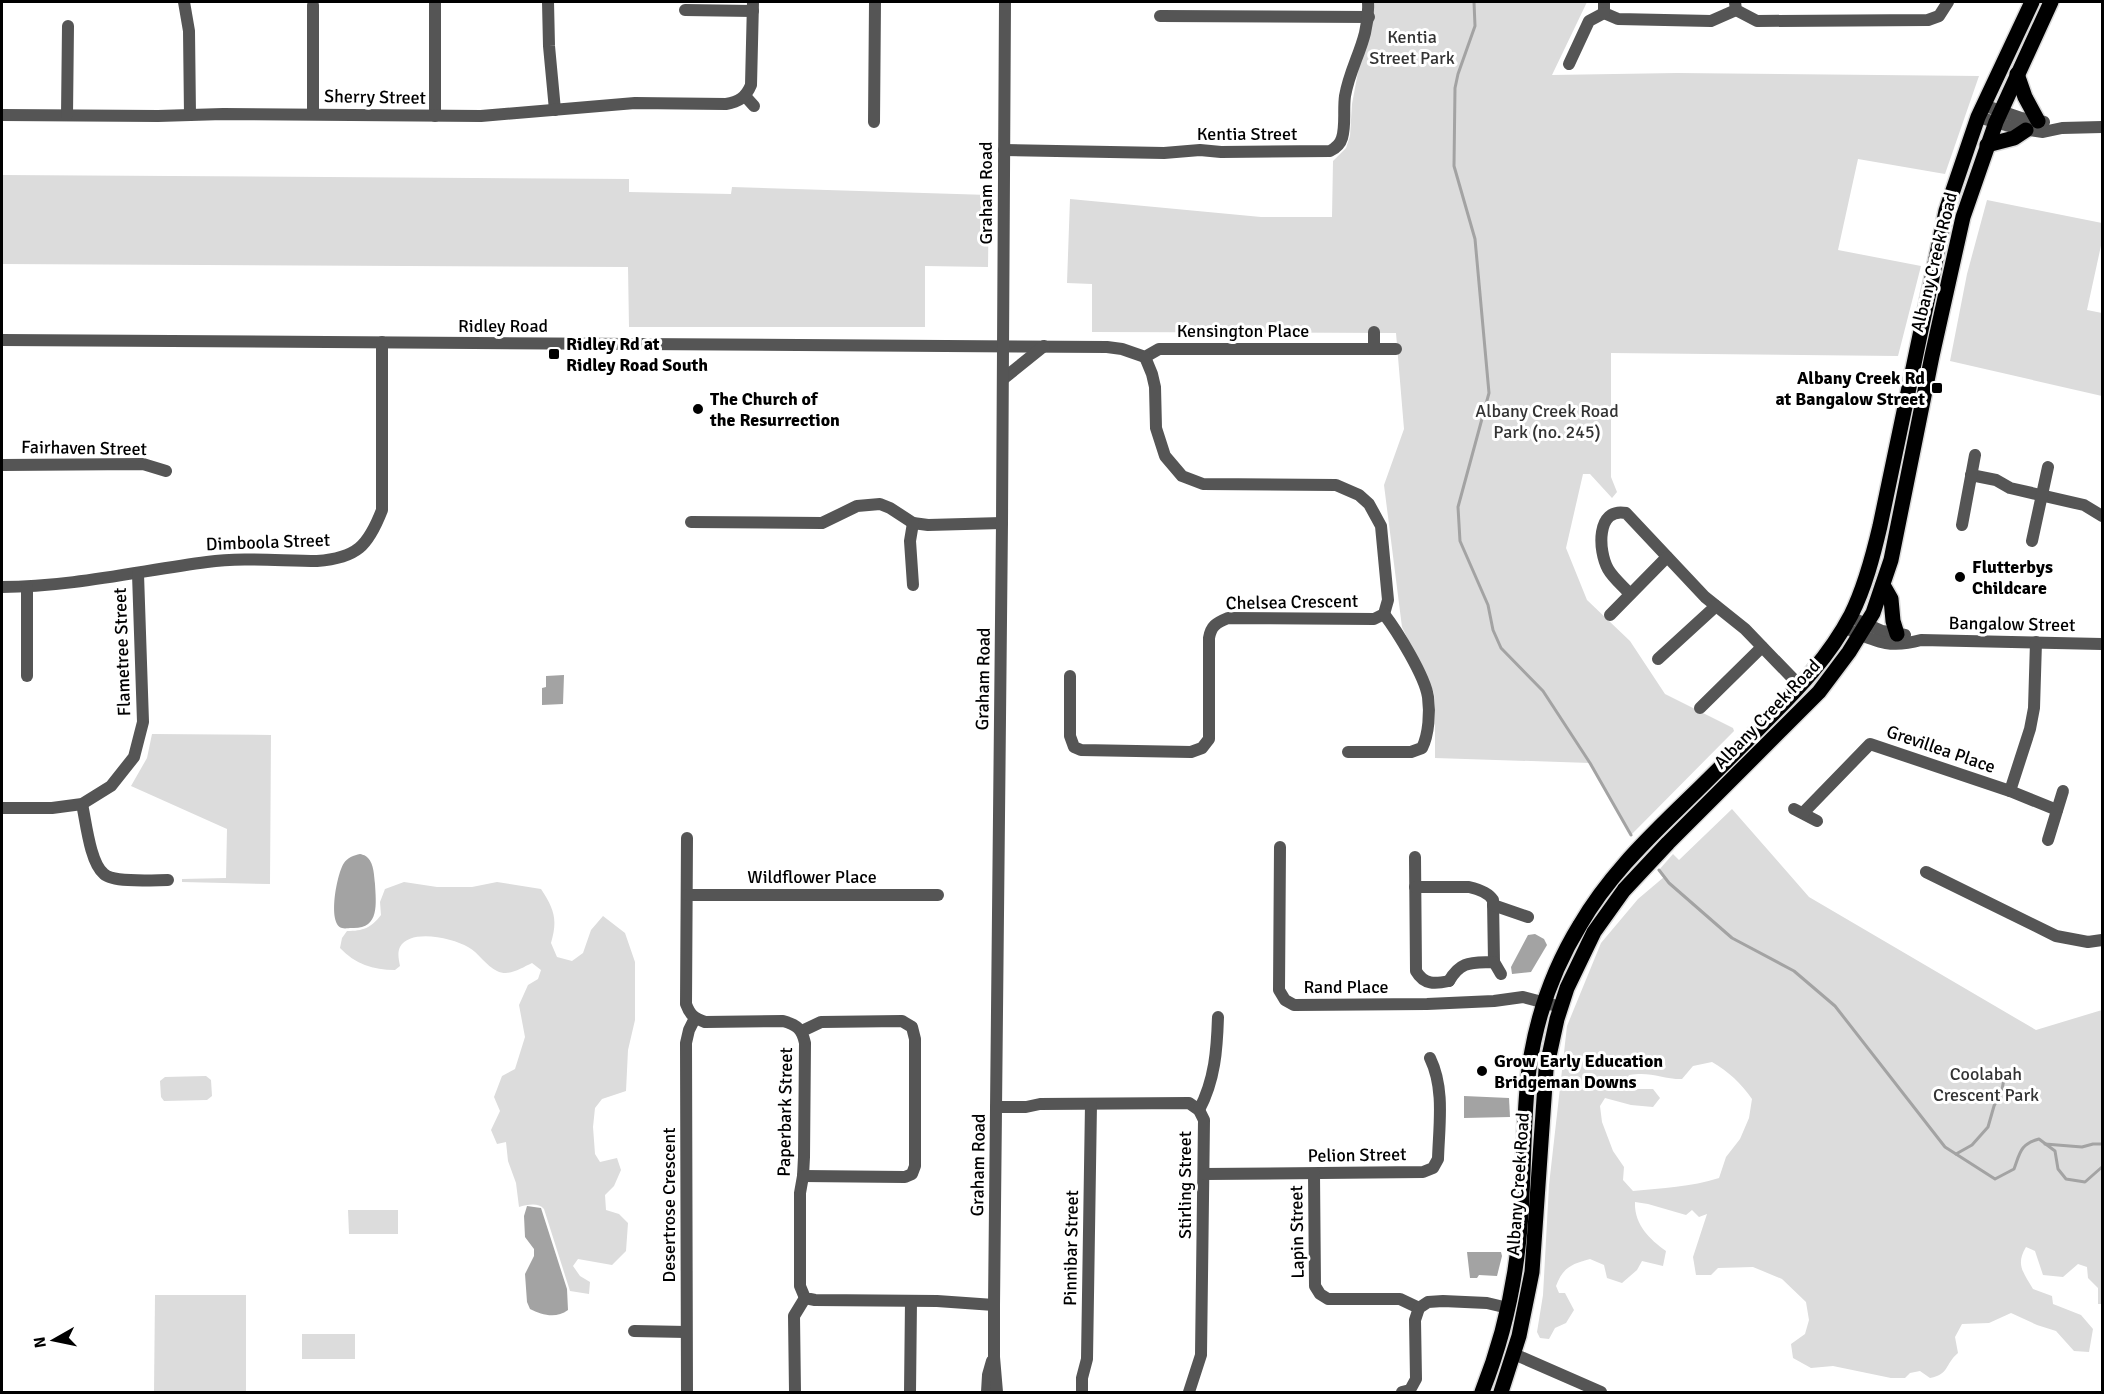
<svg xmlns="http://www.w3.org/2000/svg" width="2104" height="1394" viewBox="0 0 2104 1394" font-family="Signika,sans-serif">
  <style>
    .green { fill: #dcdcdc; fill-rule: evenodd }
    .water { fill: #a3a3a3 }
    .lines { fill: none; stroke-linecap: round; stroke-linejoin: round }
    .stream { stroke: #a3a3a3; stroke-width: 3 }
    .major-casing { stroke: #dbdbdb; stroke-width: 18 }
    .minor { stroke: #555; stroke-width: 12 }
    .major { stroke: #000; stroke-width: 15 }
    .poi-dot { fill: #000; stroke: #fff; stroke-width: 2 }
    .labels { text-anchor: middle; stroke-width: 6; stroke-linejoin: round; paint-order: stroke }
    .park-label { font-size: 18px; fill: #333; stroke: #fff }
    .street-label { font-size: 18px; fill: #000; stroke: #fff }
    .poi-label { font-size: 18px; font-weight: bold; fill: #000; stroke: #fff; text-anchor: start }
  </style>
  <rect width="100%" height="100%" fill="#fff"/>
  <g class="green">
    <polygon points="1371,2 1587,2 1552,75 1677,73 1979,76 1945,174 1858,159 1838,250 1921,266 1898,356 1611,353 1611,477 1617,492 1612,498 1590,474 1583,474 1566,548 1587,600 1630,641 1665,694 1733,728 1734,731 1631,835 1590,763 1435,758 1435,708 1434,693 1402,627 1384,485 1404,429 1396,333 1092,332 1092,284 1067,283 1070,199 1261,217 1332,217 1333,161 1346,148 1350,136 1352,104"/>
    <polygon points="2,175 629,179 629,192 731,194 732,187 989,195 988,267 925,266 925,327 629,327 628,267 2,264"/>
    <polygon points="1987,200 2102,223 2102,241 2087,310 2102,313 2102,396 1950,361 1967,274"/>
    <polygon points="152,734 271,735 270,884 182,882 182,879 226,878 227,829 131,786 147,758"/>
    <path d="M1732,809L1809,897L2036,1030L2102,1010V1304H2098V1288L2088,1278L2087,1267L2078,1264L2063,1277L2043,1275L2035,1251L2026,1247C2015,1265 2024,1273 2033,1289L2052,1296L2053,1304L2081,1315L2093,1329L2089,1352L2074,1351L2056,1331L2037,1325L2011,1313L1989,1323L1962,1324L1955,1337L1958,1353C1944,1365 1950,1374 1930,1378L1920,1371L1910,1373L1905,1378H1891L1833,1366L1811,1368L1793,1358L1791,1344L1805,1334L1809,1320L1806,1302L1782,1279L1753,1267L1718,1268L1711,1275H1696L1693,1257L1707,1214L1699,1217L1692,1210L1686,1215L1648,1204L1635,1202C1634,1224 1649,1239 1666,1251L1663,1266L1642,1261L1637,1270L1622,1283L1607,1278L1604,1265L1590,1259C1572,1264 1563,1267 1556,1286L1559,1293H1565L1574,1310L1566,1323L1555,1328L1549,1339L1540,1338L1537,1332L1543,1295L1549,1185L1567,1026L1601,943L1638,899L1664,877L1659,870L1673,854L1679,860ZM1712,1062C1729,1072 1741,1083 1752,1099L1749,1118L1740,1139L1726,1157L1719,1178C1691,1187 1662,1188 1633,1191L1623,1180L1624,1167L1613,1151L1602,1122L1600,1106L1605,1098L1631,1105L1653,1107L1660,1098L1653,1089H1637L1623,1085L1629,1075C1651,1071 1661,1079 1682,1079L1693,1066Z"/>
    <path d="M404,882L437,887H472L497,882L541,889C554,909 558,919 551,943L557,957L572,961L583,953L591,930L603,916L625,933L635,962V1020L628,1050L626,1091L602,1099L595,1108L593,1127L595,1154L600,1162L617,1158L621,1170L614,1186L605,1195L606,1210L619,1214L628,1223L626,1251L612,1265L578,1259L573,1266L580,1276L590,1282L589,1294L570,1291L544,1209C538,1202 527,1205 519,1207L516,1183L508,1161L506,1142L497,1144L491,1130L500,1111L494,1097L502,1076L515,1069L525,1037L519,1005L528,985L538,979L541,970L532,963C521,968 509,977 497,971C486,966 479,953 468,947C453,938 410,928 400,947C397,953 399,960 400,966L395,970C373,970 355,964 340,948L342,938L347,931C363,931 371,928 381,915L380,902L385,889Z"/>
    <polygon points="206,1076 211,1080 212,1096 207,1100 164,1101 161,1097 160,1081 165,1077"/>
    <polygon points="348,1210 398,1210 398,1234 349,1234"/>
    <polygon points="155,1295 246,1295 246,1392 154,1392"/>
    <rect x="302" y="1334" width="53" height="25"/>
  </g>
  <g class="water">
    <polygon points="564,675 563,704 542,705 542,688 546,687 546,676"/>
    <path d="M360,854C364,855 365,855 368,858C374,864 374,876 375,884C376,904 380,929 352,928C348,928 345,929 342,928C327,924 337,873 344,863C347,858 354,855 360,854Z"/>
    <polygon points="1535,934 1544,939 1547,945 1531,972 1512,974 1511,967 1528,935"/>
    <polygon points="1464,1096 1509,1098 1510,1117 1464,1118"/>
    <path d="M527,1206L541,1208L567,1289L568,1310C556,1319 542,1315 530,1309L527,1302L525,1274L534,1256V1249L525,1237L524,1216Z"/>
    <polygon points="1467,1252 1501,1252 1502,1256 1497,1276 1479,1275 1477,1278 1470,1278"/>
  </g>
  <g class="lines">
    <g class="stream">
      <polyline points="1474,2 1475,26 1458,74 1455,88 1454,166 1475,239 1489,393 1458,507 1460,541 1488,605 1493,630 1501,648 1543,691 1590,763 1631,835"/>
      <path d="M1659,870L1669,883L1732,938L1794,971L1835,1006L1945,1147L1995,1179L2014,1169C2020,1153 2020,1144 2039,1139L2055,1151L2058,1169L2066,1179L2085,1182L2102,1167"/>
      <polyline points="2045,1144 2082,1147 2093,1144 2102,1144"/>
      <polyline points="1956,1154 1972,1145 1988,1127 1994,1106 2002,1090 2005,1073"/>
    </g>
    <g class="major-casing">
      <g id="major">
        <polyline points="2017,74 2025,97 2038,121"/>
        <polyline points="1987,145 2014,138 2026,130"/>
        <polyline points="1883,585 1891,599 1893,621 1897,634"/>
        <path d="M1482,1392C1501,1344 1514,1291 1519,1238C1525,1182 1522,1125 1529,1069C1536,1018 1553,969 1580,925C1606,880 1642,844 1679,808C1708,780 1736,752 1764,723C1797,690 1829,657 1851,615C1865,587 1873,556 1880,526L1946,211L1978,117L2032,2"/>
        <polyline points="1501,1392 1519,1336 1532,1272 1546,1070 1557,1019 1567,988 1594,932 1624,890 1668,843 1819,692 1849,652 1873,613 1891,560 1932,356 1963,217 1996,122 2051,2"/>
      </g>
    </g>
    <g class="minor">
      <polyline points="184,2 189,31 190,115"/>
      <polyline points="435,2 435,116"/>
      <polyline points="548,2 549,46 555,110"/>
      <polyline points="1604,2 1604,13 1618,19 1711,21 1736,10"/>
      <polyline points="1735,2 1736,10 1757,21 1928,20 1939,16 1948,2"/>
      <polyline points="313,5 313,114"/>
      <polyline points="685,10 753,11"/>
      <polyline points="1160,16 1369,17"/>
      <polyline points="1569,64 1589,21 1604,13"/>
      <polyline points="745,96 754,106"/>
      <polyline points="1983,105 2021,118 2044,122"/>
      <path d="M2,115L158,116L223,114L481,116L635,103L726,104C739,102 746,97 751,85L753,2"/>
      <polyline points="67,115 68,26"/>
      <polyline points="1978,117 2016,128 2043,132 2062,128 2102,127"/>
      <polyline points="874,122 875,2"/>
      <path d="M1004,150L1164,153L1200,150L1221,152L1330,151C1336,148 1340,145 1342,138C1346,125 1343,110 1345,96C1351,62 1370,40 1368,2"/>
      <polyline points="2,340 1107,347 1122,349 1145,357 1159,349 1396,349"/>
      <polyline points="1374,349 1374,332"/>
      <polyline points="1003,379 1044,346"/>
      <polyline points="2,465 143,464 166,471"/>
      <polyline points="1971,475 1996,480 2010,488 2084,505 2102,516"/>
      <polyline points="691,522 822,523 857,506 880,504 890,508 913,523 928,525 1002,523"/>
      <polyline points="1962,525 1975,455"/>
      <polyline points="2032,541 2048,467"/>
      <polyline points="913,585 910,541 913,523"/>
      <path d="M2,587C70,587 139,571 207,562C242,557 281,561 317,561C357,558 368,546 382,510V342"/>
      <polyline points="27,587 27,676"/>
      <path d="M1630,594C1623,586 1613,578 1608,569C1598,551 1596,507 1626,513L1705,597L1745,629L1800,686"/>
      <polyline points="1610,615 1667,557"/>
      <polyline points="1850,617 1882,631 1905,635"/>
      <path d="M1852,631C1879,643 1892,648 1921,640L2102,644"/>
      <polyline points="1658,659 1716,606"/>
      <path d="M1070,676V736L1074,747L1081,750L1191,752L1202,748L1209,739V638C1211,626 1216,623 1228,618L1374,619L1384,614L1388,600L1381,526L1369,504L1359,495L1336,485L1203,484L1182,476L1165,456L1156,428L1155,387L1152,374L1145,357"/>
      <polyline points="1700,708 1762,647"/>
      <path d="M1348,752H1411L1422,748C1429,734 1430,712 1428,697C1425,676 1397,631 1384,614"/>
      <polyline points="2010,791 2030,729 2034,708 2036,642"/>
      <path d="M82,804C86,822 90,863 104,874C114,883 154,880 168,880"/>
      <polyline points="2,808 52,808 82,804 111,786 134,757 143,722 138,574"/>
      <polyline points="1794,809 1817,821"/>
      <polyline points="1803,813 1870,744 2010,791 2057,810"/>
      <path d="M687,838L686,1004C690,1015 694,1018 705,1022L783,1021C797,1025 802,1029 805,1043L804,1157L803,1176L800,1193V1286L805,1298L815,1300L937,1301L994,1305"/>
      <polyline points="2048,840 2063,791"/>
      <polyline points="1280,847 1279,990 1285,1000 1294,1005 1427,1004 1494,1001 1523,997 1561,1007"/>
      <path d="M1415,857L1416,971C1424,985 1435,984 1449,981"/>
      <polyline points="1926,872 2056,936 2088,942 2102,940"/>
      <path d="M1415,887H1469C1478,889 1488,892 1493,900L1494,962C1472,963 1461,960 1449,981"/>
      <polyline points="687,895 938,895"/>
      <polyline points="1493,905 1528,917"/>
      <polyline points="1494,962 1501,974"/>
      <polyline points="802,1031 821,1022 902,1021 912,1027 915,1039 915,1166 912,1174 905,1177 803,1176"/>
      <polyline points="996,1107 1026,1107 1040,1104 1189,1103 1199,1110 1204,1120 1201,1355 1189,1392"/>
      <path d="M1199,1110C1215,1080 1217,1049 1218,1017"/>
      <path d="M1204,1174L1423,1172L1433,1168L1438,1159C1439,1125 1445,1089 1430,1058"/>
      <polyline points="1314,1174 1315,1286 1320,1294 1328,1299 1400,1299 1419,1308"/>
      <polyline points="634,1331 686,1332"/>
      <polyline points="1514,1354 1601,1392"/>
      <polyline points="687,1392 686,1043 689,1030 695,1018"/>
      <polyline points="795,1392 794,1316 805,1298"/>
      <polyline points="910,1392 911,1301"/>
      <polyline points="987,1392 988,1375 992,1361"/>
      <polyline points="997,1392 994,1357 994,1305 1002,523 1005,2"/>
      <polyline points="1082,1392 1082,1378 1087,1359 1091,1104"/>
      <polyline points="1402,1392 1410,1390 1416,1379 1415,1320 1419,1308 1428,1302 1443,1301 1487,1303 1508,1308"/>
    </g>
    <use href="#major" class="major"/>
  </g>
  <g class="poi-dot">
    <rect x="548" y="348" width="12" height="12" rx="3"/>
    <rect x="1931" y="382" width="12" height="12" rx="3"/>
    <circle cx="698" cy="409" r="6"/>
    <circle cx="1960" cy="577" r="6"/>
    <circle cx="1482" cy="1071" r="6"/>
  </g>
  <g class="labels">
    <g class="park-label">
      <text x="1412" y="43">Kentia<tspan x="1412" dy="21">Street Park</tspan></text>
      <text x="1547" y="417">Albany Creek Road<tspan x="1547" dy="21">Park (no. 245)</tspan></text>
      <text x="1986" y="1080">Coolabah<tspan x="1986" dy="21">Crescent Park</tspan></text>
    </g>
    <g class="street-label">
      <text transform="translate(375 97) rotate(1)" y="6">Sherry Street</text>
      <text x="1247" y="140">Kentia Street</text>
      <text transform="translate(986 193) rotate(-90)" y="6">Graham Road</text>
      <text transform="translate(1934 262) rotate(-76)" y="6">Albany Creek Road</text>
      <text x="503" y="332">Ridley Road</text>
      <text x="1243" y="337">Kensington Place</text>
      <text transform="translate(84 448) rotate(1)" y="6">Fairhaven Street</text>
      <text transform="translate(268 542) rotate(-2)" y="6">Dimboola Street</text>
      <text transform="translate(1292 602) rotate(-1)" y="6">Chelsea Crescent</text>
      <text transform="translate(2012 624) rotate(1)" y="6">Bangalow Street</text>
      <text transform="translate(122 652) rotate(-92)" y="6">Flametree Street</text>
      <text transform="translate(983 679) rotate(-89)" y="6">Graham Road</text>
      <text transform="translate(1767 714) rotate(-46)" y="6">Albany Creek Road</text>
      <text transform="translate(1941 749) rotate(19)" y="6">Grevillea Place</text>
      <text x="812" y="883">Wildflower Place</text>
      <text x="1346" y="993">Rand Place</text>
      <text transform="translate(785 1112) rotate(-89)" y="6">Paperbark Street</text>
      <text transform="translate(1357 1155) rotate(-1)" y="6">Pelion Street</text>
      <text transform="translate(978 1165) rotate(-89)" y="6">Graham Road</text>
      <text transform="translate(1518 1184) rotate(-86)" y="6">Albany Creek Road</text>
      <text transform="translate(1185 1185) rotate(-90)" y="6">Stirling Street</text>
      <text transform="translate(669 1205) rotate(-90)" y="6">Desertrose Crescent</text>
      <text transform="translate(1297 1232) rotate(-91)" y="6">Lapin Street</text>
      <text transform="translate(1071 1248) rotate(-89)" y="6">Pinnibar Street</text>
    </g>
    <g class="poi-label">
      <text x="566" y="350">Ridley Rd at<tspan x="566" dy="21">Ridley Road South</tspan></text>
      <text x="1925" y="384" text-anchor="end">Albany Creek Rd<tspan x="1925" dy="21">at Bangalow Street</tspan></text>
      <text x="710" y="405">The Church of<tspan x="710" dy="21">the Resurrection</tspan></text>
      <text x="1972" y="573">Flutterbys<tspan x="1972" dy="21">Childcare</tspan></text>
      <text x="1494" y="1067">Grow Early Education<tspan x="1494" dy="21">Bridgeman Downs</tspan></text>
    </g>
  </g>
  <rect width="2104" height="1394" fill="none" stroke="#000000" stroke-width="6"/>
  <g transform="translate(54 1340) rotate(261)" stroke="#ffffff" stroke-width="4.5" paint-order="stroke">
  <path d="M0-4.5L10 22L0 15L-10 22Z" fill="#000000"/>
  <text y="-9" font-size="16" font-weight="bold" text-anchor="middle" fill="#000000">N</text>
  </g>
</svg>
